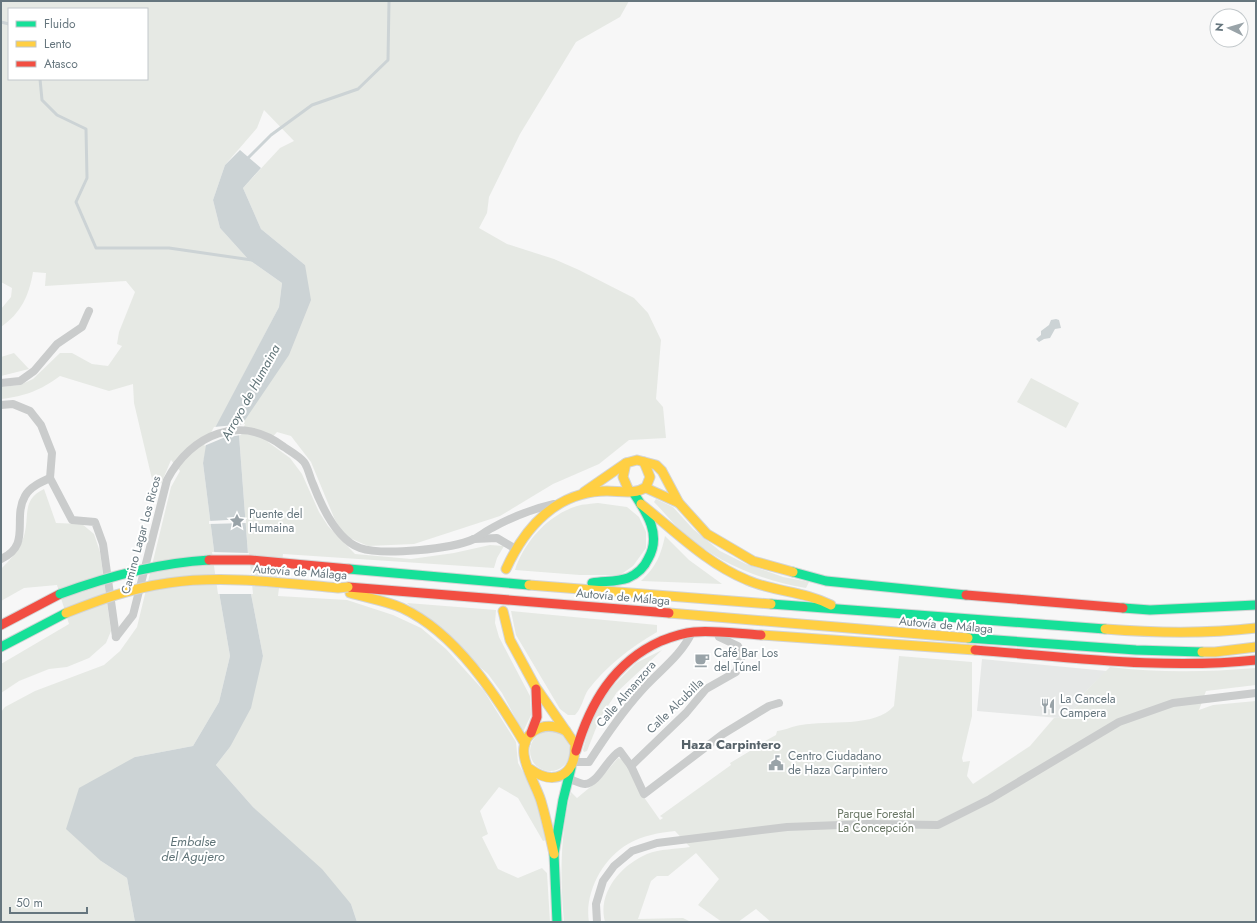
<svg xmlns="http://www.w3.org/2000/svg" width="1257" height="923" viewBox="0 0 1257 923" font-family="Jost,sans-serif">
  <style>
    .built { fill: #e6e8e7 }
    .green { fill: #e6e9e4; fill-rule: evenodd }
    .water { fill: #ccd3d5 }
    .pier { fill: #f7f7f7 }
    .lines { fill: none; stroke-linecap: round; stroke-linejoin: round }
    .stream { stroke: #ccd3d5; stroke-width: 3 }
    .fast-casing { stroke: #d3d4d5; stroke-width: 11 }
    .slow-casing { stroke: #d3d4d5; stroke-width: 11 }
    .jam-casing { stroke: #d3d4d5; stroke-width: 11 }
    .street { stroke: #cacccc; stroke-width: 8 }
    .fast { stroke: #16e098; stroke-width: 9 }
    .slow { stroke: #ffcf43; stroke-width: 9 }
    .jam { stroke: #f24e42; stroke-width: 9 }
    .fast-bridge-casing { stroke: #d3d4d4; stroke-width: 11; stroke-linecap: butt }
    .slow-bridge-casing { stroke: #d3d4d4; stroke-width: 11; stroke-linecap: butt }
    .jam-bridge-casing { stroke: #d3d4d4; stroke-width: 11; stroke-linecap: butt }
    .fast-bridge { stroke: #16e098; stroke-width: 9 }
    .slow-bridge { stroke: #ffcf43; stroke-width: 9 }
    .jam-bridge { stroke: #f24e42; stroke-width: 9 }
    .labels { text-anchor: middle; stroke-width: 4; stroke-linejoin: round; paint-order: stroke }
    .poi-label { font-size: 12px; fill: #66767e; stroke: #fff; text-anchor: start }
    .street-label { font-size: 12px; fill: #66767e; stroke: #fff }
    .park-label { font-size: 12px; fill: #697664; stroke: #fff }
    .water-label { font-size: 13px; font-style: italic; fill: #607478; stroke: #fff }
    .neighbourhood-label { font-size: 13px; font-weight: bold; fill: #57636a; stroke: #fff }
  </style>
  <rect width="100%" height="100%" fill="#f7f7f7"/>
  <polygon class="built" points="982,659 1107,671 1082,695 1081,704 1058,718 977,711"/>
  <g class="green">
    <path d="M1,1H629L620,17L576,42L520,134L489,197L487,213L479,228L507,244L554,259L579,270L634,298L648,313L661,340L656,399L663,407L666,438L629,440L599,464L553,484L500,516L414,544L368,546L345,536L335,520L311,462L291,436L277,432L268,442L290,458L302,474L319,512L328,526L355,554L411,559L454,553L490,545L504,546L497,558L494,568L283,554L278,596L347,600L393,615L421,628L446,649L484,691L516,742L518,763L530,784L540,813L546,840L543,841L518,798L499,787L480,811L488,834L482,837L498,869L518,878L542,868L547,873L550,922H357L351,904L253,807L216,765L230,747L263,656L251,594L239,435L305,265L261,229L243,188L280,148L294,141L264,110L257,128L225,165L213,200L220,228L248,259L282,283L279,307L207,445L203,463L220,598L230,656L219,702L193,746L135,757L101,861L127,878L135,922H1V712L5,707L35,691L104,665L120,651L137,627L171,487L180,471L171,460L156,496L134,403L133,384L109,391L60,376C39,391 26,396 1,399V387L20,385L33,379L60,353H72L92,364L108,366L122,346L117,344L119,332L135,292L126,281L45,286L46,273L33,272C29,296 21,313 1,327V309L11,297L12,288L1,282ZM9,9H147V79H9Z"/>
    <polygon points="14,353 29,369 1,376 1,357"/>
    <polygon points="1031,378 1079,403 1066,428 1017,402"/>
    <path d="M44,489L56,523L82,524L94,534L100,552L111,631L106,643L89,658L67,667L49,669L19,681L1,693V664L69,624L57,585L24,588L1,601V569C10,560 20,549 24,536C30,516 21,500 44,489Z"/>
    <path d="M656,499L673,507L693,529L720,551L746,564L783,577L809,582L806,588C763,581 717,563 684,533C673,524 664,512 654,502Z"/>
    <path d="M598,503L627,507L639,517L646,532V548L633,566L620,575H580L515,570C524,542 548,515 577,506C583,504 591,504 598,503Z"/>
    <path d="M665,536L689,560L722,584L641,581C656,567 661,555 665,536Z"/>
    <polygon points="407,603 496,610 495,623 499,637 530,696 531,715 523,732 502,693 488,674"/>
    <path d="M511,611L657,625V632C630,648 607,665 588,690C583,698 582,708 575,715H568L560,709L516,635Z"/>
    <polygon points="662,650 617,692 600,718 587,751 584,752 583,750 593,713 604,695 636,663"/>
    <path d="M899,656L972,662V716L962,758L963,762L970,761L967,776L973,784L1030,746L1054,718H1058L1081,704L1082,695L1110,667C1159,673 1207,672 1256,668V685L1206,691L1199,710L1213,705L1256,701V922H771L756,909L738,922H722L698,905L719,879L696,853L668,876H657L651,881L638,919L683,918L691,922H605C597,893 621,865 647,854C660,849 676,849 690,847L675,831C659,833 643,835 628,844C603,858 584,893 589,922H564C560,877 560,835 571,792L577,798L600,779L618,758L625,760L641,793L660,820L663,818L660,816L731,765L730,763L750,751L749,750L776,735L777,731C786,730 793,726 801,725C828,720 875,728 894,706Z"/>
    <circle cx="550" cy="751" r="20"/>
  </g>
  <g class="water">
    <polygon points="240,150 261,168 243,188 261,229 305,265 311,300 289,355 243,423 239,435 251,594 263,656 251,708 230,747 216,765 253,807 322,869 351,904 357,922 135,922 127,878 101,861 66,829 79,788 135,757 193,746 219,702 230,656 220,598 203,463 206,445 279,307 282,283 248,259 220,228 213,200 225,165"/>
    <polygon points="1056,319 1059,320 1061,328 1055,329 1050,338 1044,339 1039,342 1036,339 1041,335 1041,331 1049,325 1051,320"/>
  </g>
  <g class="pier">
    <polygon points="245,424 241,435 223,438 204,446 214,427"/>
    <polygon points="246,519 246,523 209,524 209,521"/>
    <polygon points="212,552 249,553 253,594 218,594"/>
  </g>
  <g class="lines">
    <g class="stream">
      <polyline points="1,22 9,24"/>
      <polyline points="40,79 42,100 57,115 86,129 87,178 76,202 96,248 169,248 252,260"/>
      <polyline points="247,159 271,135 312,105 358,89 388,60 389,1"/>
    </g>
    <g class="fast-casing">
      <g id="fast">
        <polyline points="349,569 529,585"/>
        <polyline points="793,572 826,581 966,595"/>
        <path d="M592,583C604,581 617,582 628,578C637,574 644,568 648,559C662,535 647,513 633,492"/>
        <polyline points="771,604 1105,629"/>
        <polyline points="1123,608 1150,610 1256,605"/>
        <polyline points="968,638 1136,650 1202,652"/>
        <polyline points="1,647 66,613"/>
        <polyline points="557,922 554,854 563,800 571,768"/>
      </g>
    </g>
    <g class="slow-casing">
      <g id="slow">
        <polyline points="646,488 679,503"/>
        <polyline points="629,491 623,477 626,463 637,460 656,465 662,471 679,503 707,534 753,561 793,572"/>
        <polyline points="584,492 626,463"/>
        <path d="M641,504C675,531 706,563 747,580C774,592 804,591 831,605"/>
        <path d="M506,569C525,527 557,491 607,491C620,491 635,495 646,487L650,477L644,462"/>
        <polyline points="529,585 771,604"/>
        <path d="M350,593C367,598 386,601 402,608C456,633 496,695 525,744"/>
        <path d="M503,611L510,640L535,686L575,744C576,775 555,787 530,769"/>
        <polyline points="669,613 968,638"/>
        <path d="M1105,629C1156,633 1206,634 1256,628"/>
        <polyline points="761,635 975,650"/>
        <polyline points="1202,652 1215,652 1256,647"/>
        <path d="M554,854C550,836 546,818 541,801C535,781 510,747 534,731C544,724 556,726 566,731"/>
      </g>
    </g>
    <g class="jam-casing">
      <g id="jam">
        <polyline points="348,587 669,613"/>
        <polyline points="966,595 1123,608"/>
        <polyline points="1,625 60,594"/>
        <path d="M975,650C1068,657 1163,670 1256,660"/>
        <polyline points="531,733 537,717 536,689"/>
        <path d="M576,751C590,703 614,662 661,641C671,637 683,633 694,632C715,630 739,634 761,635"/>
      </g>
    </g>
    <g class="street">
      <polyline points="1,383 20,381 34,371 57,344 82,327 89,311"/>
      <polyline points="1,405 13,404 30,411 41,425 52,453 50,478"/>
      <polyline points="474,539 497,538 514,548"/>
      <path d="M1,559C32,545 12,519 25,496C30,487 41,482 50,478L72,520L95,522L103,544L116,637"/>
      <path d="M116,637L133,615L167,480C191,434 241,413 284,447C290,451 299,456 304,462C308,467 310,478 313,484C321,505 337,540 360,548C383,556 452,549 474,539C480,536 486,531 492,528C512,517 532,509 554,504"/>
      <path d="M574,762H589C605,737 622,712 642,690C659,671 681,656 692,632"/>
      <polyline points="631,766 686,713 706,689 736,672 742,655 738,646 719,637 718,634"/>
      <path d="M569,779C574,780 580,784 585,784C599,783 607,758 620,751L631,766L644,794L723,734L769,706L779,703"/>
      <polyline points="597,922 596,904 603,881 614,866 632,851 657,843 787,827 867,824 938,825 990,799 1119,722 1173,703 1256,693"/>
    </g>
    <use href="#fast" class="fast"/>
    <use href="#slow" class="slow"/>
    <use href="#jam" class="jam"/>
    <g class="fast-bridge-casing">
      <path id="fast-bridge" d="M60,594C109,576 157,563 209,560"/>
    </g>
    <g class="slow-bridge-casing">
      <path id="slow-bridge" d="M66,613C99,600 132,588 168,583C224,575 282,583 338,588L348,587"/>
    </g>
    <g class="jam-bridge-casing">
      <polyline id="jam-bridge" points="209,560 250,560 349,569"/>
    </g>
    <use href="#fast-bridge" class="fast-bridge"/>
    <use href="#slow-bridge" class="slow-bridge"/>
    <use href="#jam-bridge" class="jam-bridge"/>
  </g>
  <defs>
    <g id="sight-bare" transform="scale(1.2)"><path d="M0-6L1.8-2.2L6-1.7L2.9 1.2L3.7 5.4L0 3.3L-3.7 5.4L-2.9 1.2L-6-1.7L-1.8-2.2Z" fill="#99a3a8" stroke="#fff" stroke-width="2.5" paint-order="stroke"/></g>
    <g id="cafe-bare" transform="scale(1.2)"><path d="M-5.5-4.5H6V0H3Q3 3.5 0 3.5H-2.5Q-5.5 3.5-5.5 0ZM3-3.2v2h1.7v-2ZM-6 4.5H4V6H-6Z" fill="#99a3a8" stroke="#fff" stroke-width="2.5" paint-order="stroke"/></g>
    <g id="restaurant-bare" transform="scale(1.2)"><path d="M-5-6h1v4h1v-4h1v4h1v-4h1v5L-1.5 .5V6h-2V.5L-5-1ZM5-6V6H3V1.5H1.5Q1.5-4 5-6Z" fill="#99a3a8" stroke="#fff" stroke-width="2.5" paint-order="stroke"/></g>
    <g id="civic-bare" transform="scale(1.2)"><path d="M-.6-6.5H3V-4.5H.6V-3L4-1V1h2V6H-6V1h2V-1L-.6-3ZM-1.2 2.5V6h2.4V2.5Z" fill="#99a3a8" stroke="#fff" stroke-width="2.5" paint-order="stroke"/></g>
  </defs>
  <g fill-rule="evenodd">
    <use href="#sight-bare" x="237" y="521"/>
    <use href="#cafe-bare" x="702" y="660"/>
    <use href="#restaurant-bare" x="1048" y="706"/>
    <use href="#civic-bare" x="776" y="763"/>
  </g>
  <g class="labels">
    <g class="poi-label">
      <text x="249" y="518">Puente del<tspan x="249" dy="14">Humaina</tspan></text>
      <text x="714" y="657">Café Bar Los<tspan x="714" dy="14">del Túnel</tspan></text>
      <text x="1060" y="703">La Cancela<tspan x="1060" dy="14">Campera</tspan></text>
      <text x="788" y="760">Centro Ciudadano<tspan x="788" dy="14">de Haza Carpintero</tspan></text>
    </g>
    <g class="street-label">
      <text transform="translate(141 535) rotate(-75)" y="4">Camino Lagar Los Ricos</text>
      <text transform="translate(300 572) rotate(4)" y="4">Autovía de Málaga</text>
      <text transform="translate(623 597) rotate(5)" y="4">Autovía de Málaga</text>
      <text transform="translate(946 625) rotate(5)" y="4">Autovía de Málaga</text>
      <text transform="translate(626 694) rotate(-49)" y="4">Calle Almanzora</text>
      <text transform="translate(675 706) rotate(-44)" y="4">Calle Alcubilla</text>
    </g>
    <g class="park-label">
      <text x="876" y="818">Parque Forestal<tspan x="876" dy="14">La Concepción</tspan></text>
    </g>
    <g class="water-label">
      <text transform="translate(250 392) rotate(-61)" y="5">Arroyo de Humaina</text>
      <text x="193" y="846">Embalse<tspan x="193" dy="15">del Agujero</tspan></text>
    </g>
    <g class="neighbourhood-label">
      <text x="731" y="749">Haza Carpintero</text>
    </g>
  </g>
  <rect width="1257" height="923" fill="none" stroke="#66767e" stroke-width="4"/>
  <rect x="8" y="8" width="140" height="72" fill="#ffffff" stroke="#c2c8cb"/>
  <rect x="16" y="21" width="20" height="6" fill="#16e098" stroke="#c2c8cb"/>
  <text x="44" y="28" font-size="12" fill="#66767e">Fluido</text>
  <rect x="16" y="41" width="20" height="6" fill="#ffcf43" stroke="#c2c8cb"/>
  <text x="44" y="48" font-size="12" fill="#66767e">Lento</text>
  <rect x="16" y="61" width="20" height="6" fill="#f24e42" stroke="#c2c8cb"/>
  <text x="44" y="68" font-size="12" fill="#66767e">Atasco</text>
  <g transform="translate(1229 28) rotate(275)"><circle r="19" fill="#ffffff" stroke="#c2c8cb"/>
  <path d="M0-3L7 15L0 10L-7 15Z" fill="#99a3a8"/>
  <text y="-6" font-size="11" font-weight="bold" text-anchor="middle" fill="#66767e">N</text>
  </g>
  <path d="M10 907v6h77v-6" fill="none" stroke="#66767e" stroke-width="2"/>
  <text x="16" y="907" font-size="12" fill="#66767e" stroke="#ffffff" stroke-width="3" paint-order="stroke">50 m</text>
</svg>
